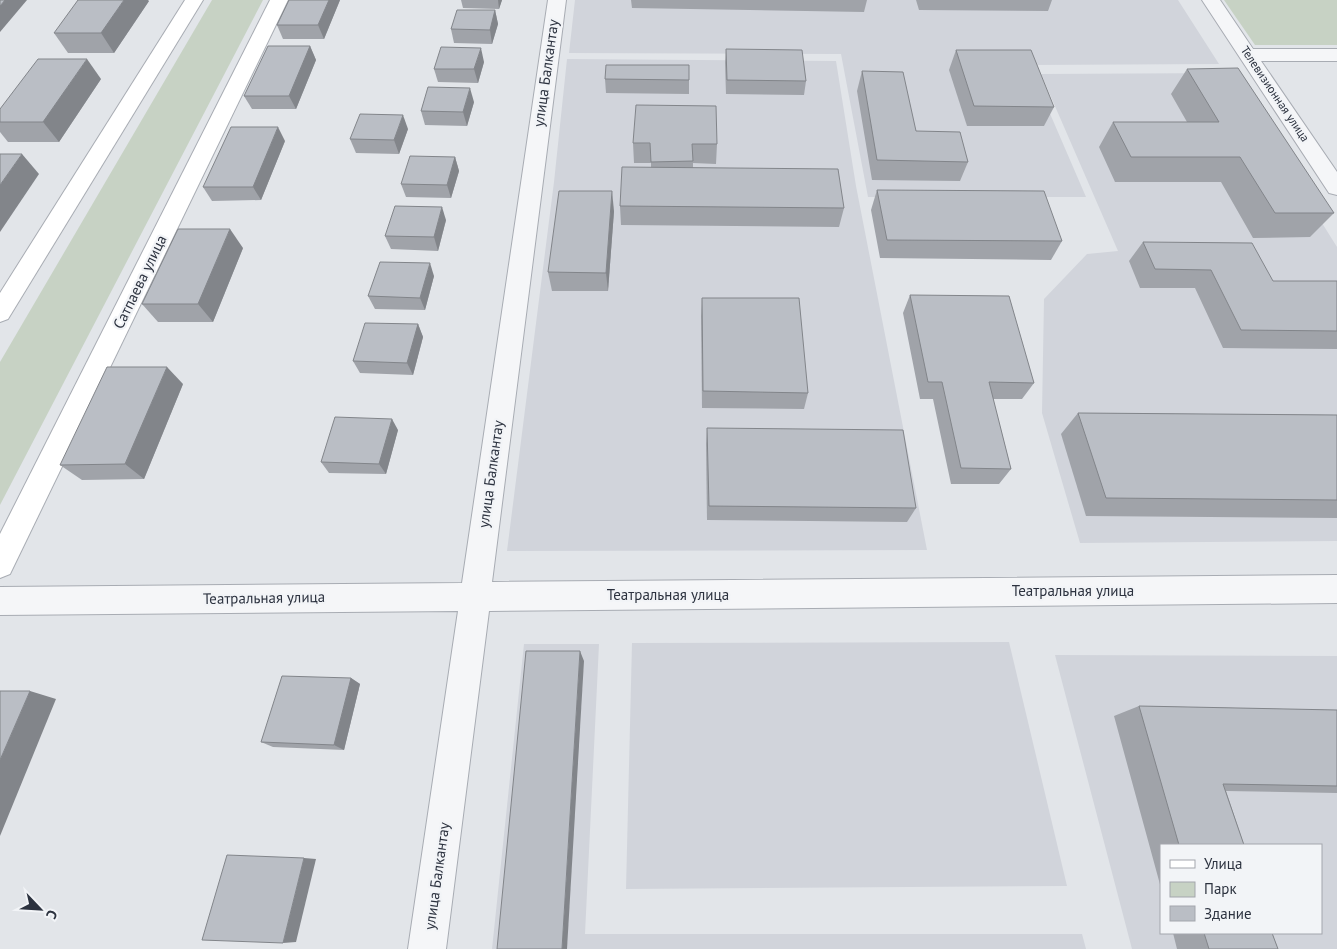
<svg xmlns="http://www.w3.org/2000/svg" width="1337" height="949" viewBox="0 0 1337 949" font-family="'PT Sans',sans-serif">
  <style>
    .built { fill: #d1d4db; fill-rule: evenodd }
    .green { fill: #c7d2c4 }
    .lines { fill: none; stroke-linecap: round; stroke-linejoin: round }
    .minor-casing { stroke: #a8acb3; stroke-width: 2 }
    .secondary-casing { stroke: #a8acb3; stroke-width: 2 }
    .minor { fill: #f5f6f8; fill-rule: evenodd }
    .secondary { fill: #fff; fill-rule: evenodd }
    .wall { fill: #a0a3a9 }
    .shaded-wall { fill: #82858a }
    .building { fill: #babec5; stroke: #82858a }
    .labels { text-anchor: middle; stroke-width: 4.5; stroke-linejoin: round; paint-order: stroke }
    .far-street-label { font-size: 12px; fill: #2c323f; stroke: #f2f4f7 }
    .street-label { font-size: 15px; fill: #2c323f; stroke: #f2f4f7 }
  </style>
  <rect width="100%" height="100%" fill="#e2e5e9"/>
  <g class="built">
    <polygon points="575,0 1178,0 1219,64 1029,65 1086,197 868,197 841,54 569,53"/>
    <polygon points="567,59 836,61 856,186 927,550 507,551 554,182"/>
    <polygon points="1228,73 1337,247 1337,541 1080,543 1042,413 1044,299 1087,254 1118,251 1041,74"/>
    <polygon points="1009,642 1067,886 626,889 632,643"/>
    <polygon points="524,644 599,644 585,934 1082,934 1086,949 492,949"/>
    <path d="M1055,655L1337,656V949H1132ZM1161,845H1321V933H1161Z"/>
  </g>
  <g class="green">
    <polygon points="212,0 263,0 0,505 0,362"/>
    <polygon points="1224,0 1337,0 1337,45 1255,45"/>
  </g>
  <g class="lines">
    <g class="minor-casing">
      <g id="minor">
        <polygon points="548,0 566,0 492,582 1337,575 1337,603 489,611 446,949 408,949 458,611 0,615 0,587 462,583"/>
        <polygon points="1202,0 1220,0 1253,49 1337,49 1337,61 1261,61 1337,172 1337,195 1329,193"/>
      </g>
    </g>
    <g class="secondary-casing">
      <g id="secondary">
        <polygon points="185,0 203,0 8,319 0,322 0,293"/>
        <polygon points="270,0 288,0 10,574 0,578 0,534"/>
      </g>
    </g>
    <use href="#minor" class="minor"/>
    <use href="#secondary" class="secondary"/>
  </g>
  <g class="wall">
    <polygon points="289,0 340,0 324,39 283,39 277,25"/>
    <polygon points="461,0 502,0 499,9 463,8"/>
    <polygon points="631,0 867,0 864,12 632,8"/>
    <polygon points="916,0 1052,0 1048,11 919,10"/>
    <polygon points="149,1 114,53 68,53 54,33"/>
    <polygon points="495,10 498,24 492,44 454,43 451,29"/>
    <polygon points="310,46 316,60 296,109 252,109 244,96"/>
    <polygon points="726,49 806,81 804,95 726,94 725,63"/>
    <polygon points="956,50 1054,107 1044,126 967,126 949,70"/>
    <polygon points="484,62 478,83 438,82 434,69"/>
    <polygon points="689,65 689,94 606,93 605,79"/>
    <polygon points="1187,69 1334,213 1310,237 1253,238 1221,182 1115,182 1099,147 1113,122 1187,122 1171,94"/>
    <polygon points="862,71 916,131 968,162 960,181 872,180 857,91"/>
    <polygon points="101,79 59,142 8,142 0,132 0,109"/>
    <polygon points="474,102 467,126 425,125 421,111"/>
    <polygon points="408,129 399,154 356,153 350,139"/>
    <polygon points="285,141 261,200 212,201 203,187"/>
    <polygon points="633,143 717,144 716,164 693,163 693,168 844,208 839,227 621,225 620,206 651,167 651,163 634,163"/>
    <polygon points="455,157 459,171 451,198 406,197 401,184"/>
    <polygon points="877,190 1062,241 1051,260 880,258 871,210"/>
    <polygon points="614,211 608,291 552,291 548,272"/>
    <polygon points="446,220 438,251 391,249 385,236"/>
    <polygon points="1143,242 1273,281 1337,281 1337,349 1223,348 1195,288 1140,288 1129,261"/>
    <polygon points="243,248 213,322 158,322 142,304"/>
    <polygon points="434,276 425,310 375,309 368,296"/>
    <polygon points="910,295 1034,383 1022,399 993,399 1011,469 999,484 951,484 933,399 920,399 903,313"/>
    <polygon points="702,298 808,393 804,409 702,408 701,316"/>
    <polygon points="418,324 423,337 413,375 360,373 353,361"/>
    <polygon points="183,384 144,479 82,480 60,465"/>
    <polygon points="1078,413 1337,415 1337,518 1086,516 1061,434"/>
    <polygon points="707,428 916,508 907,522 707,520 706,444"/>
    <polygon points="398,430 386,474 329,473 321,462"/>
    <polygon points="351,678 360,684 344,750 273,747 261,742"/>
    <polygon points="1139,706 1337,710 1337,793 1226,791 1244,845 1161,845 1161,888 1114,716"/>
    <polygon points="1173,933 1272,933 1278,949 1177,949"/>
  </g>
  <g class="shaded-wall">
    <polygon points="5,0 27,0 0,32 0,6"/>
    <polygon points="124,0 148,0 149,1 114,53 101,33"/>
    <polygon points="329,0 340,0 324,39 318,25"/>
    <polygon points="498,0 502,0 499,9"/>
    <polygon points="495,10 498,24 492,44 490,30"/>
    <polygon points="310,46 316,60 296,109 289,96"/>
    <polygon points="481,48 484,62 478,83 474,69"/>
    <polygon points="87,59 101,79 59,142 43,122"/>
    <polygon points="470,88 474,102 467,126 463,112"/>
    <polygon points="403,115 408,129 399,154 394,140"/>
    <polygon points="278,127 285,141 261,200 253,187"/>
    <polygon points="22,154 39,174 0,232 0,185"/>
    <polygon points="455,157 459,171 451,198 447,185"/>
    <polygon points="612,191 614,211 608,291 606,273"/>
    <polygon points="442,207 446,220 438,251 434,237"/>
    <polygon points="230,229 243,248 213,322 198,304"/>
    <polygon points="430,263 434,276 425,310 420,298"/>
    <polygon points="418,324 423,337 413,375 407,363"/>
    <polygon points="167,367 183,384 144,479 125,464"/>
    <polygon points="392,419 398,430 386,474 379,464"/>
    <polygon points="580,651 584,661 567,949 562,949"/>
    <polygon points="351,678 360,684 344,750 334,745"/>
    <polygon points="30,691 56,699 0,836 0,760"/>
    <polygon points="304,858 316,859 296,942 283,943"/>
  </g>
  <g class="building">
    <polygon points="0,0 5,0 0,6"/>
    <polygon points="78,0 124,0 101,33 54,33"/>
    <polygon points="289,0 329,0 318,25 277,25"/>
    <polygon points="457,10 495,10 490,30 451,29"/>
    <polygon points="268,46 310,46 289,96 244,96"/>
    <polygon points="441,47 481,48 474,69 434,69"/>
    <polygon points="726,49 802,50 806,81 727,80"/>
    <polygon points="956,50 1031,50 1054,107 974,106"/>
    <polygon points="38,59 87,59 43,122 0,122 0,109"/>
    <polygon points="606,65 689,65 689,80 605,79"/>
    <polygon points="1238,68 1334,213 1275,213 1240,157 1131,157 1113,122 1219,122 1187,69"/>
    <polygon points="862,71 903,72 916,131 960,132 968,162 877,160"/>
    <polygon points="428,87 470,88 463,112 421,111"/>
    <polygon points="636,105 716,106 717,144 692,144 693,161 651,162 650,143 633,143"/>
    <polygon points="360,114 403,115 394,140 350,139"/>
    <polygon points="231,127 278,127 253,187 203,187"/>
    <polygon points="0,154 22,154 0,185"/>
    <polygon points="410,156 455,157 447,185 401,184"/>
    <polygon points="622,167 838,169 844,208 620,206"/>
    <polygon points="877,190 1044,191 1062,241 887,240"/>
    <polygon points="559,191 612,191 606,273 548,272"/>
    <polygon points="395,206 442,207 434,237 385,236"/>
    <polygon points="178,229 230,229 198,304 142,304"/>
    <polygon points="1143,242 1252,243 1273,281 1337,281 1337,331 1241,330 1211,270 1155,269"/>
    <polygon points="380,262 430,263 420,298 368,296"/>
    <polygon points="910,295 1009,296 1034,383 989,382 1011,469 961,468 942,382 928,382"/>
    <polygon points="702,298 799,298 808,393 703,391"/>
    <polygon points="365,323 418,324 407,363 353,361"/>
    <polygon points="107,367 167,367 125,464 60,465"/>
    <polygon points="1078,413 1337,415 1337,500 1106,498"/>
    <polygon points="335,417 392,419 379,464 321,462"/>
    <polygon points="707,428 903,430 916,508 709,506"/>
    <polygon points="526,651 580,651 562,949 497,949"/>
    <polygon points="282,676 351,678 334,745 261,742"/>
    <polygon points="0,691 30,691 0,760"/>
    <polygon points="1139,706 1337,710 1337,786 1223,784 1244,845 1179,845"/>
    <polygon points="227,855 304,858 283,943 202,940"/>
    <polygon points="1204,933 1272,933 1278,949 1209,949"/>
  </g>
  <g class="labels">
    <g class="far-street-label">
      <text transform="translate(1275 94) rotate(56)" y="4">Телевизионная улица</text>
    </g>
    <g class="street-label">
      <text transform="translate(546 73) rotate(-82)" y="5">улица Балкантау</text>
      <text transform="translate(140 282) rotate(-64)" y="5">Сатпаева улица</text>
      <text transform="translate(491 474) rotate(-82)" y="5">улица Балкантау</text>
      <text x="1073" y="596">Театральная улица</text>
      <text x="668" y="600">Театральная улица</text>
      <text transform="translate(264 598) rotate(-1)" y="5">Театральная улица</text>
      <text transform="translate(437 876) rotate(-82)" y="5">улица Балкантау</text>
    </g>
  </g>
  <rect x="1160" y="844" width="162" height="90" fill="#f2f4f7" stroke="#a3a6ad"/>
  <rect x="1170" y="860" width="25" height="8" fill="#ffffff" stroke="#a3a6ad"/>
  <text x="1204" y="869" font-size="15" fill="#2c323f">Улица</text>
  <rect x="1170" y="882" width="25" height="15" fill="#c7d2c4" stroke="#a3a6ad"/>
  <text x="1204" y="894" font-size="15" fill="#2c323f">Парк</text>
  <rect x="1170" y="906" width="25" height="15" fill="#babec5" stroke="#a3a6ad"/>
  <text x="1204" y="919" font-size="15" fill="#2c323f">Здание</text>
  <g transform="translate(40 909) rotate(115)" stroke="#f2f4f7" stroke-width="4" paint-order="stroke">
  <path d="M0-4L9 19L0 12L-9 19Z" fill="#2c323f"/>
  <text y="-8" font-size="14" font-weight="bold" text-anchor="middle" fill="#2c323f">С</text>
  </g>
</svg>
